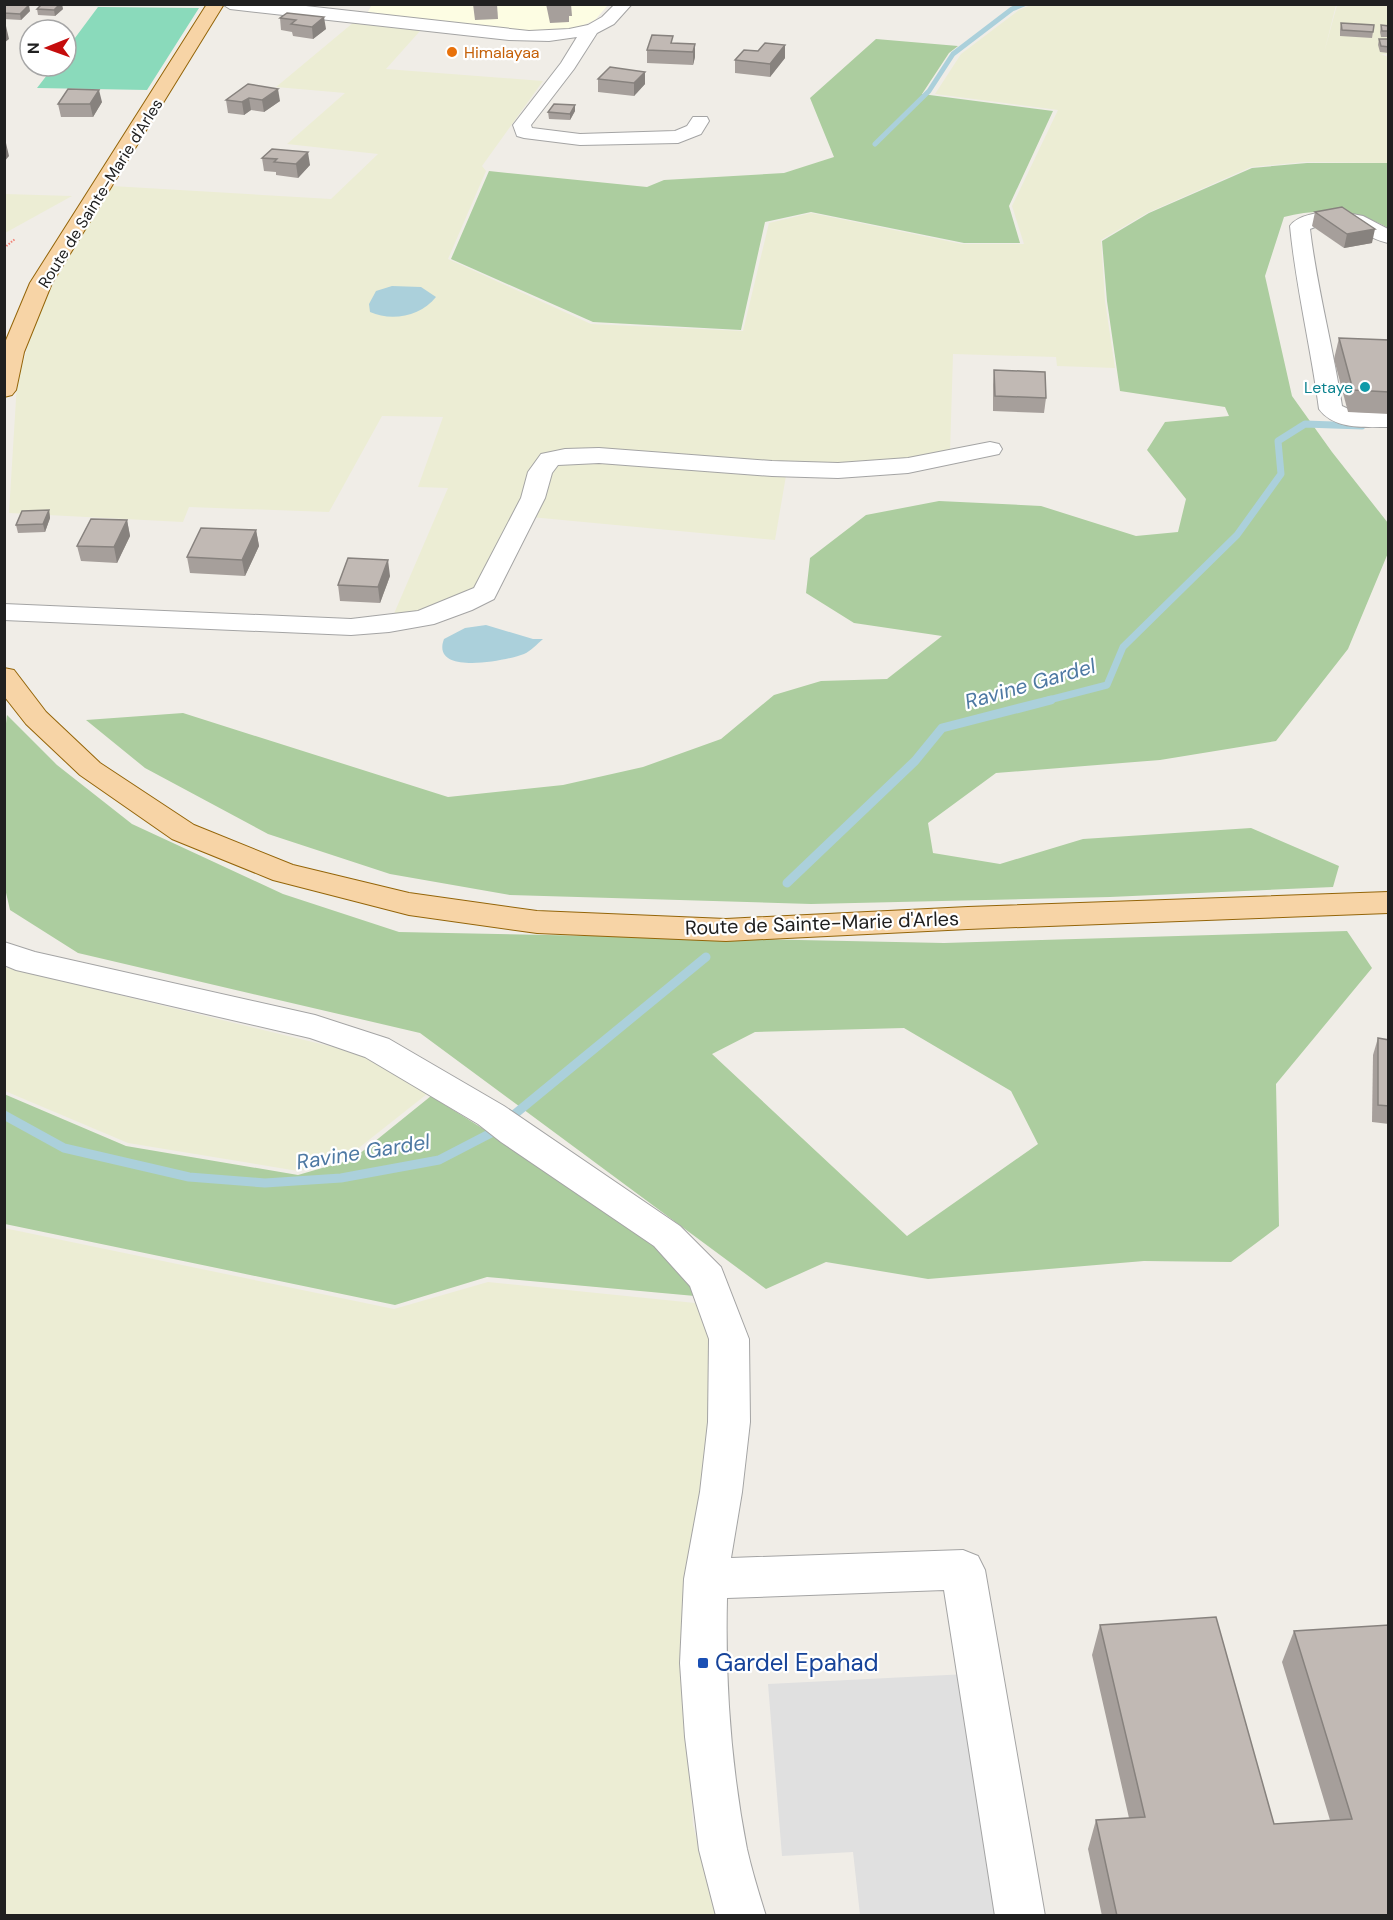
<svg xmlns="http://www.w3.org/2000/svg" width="1393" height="1920" viewBox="0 0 1393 1920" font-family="'DM Sans',sans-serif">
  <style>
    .education { fill: #fdfde3 }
    .farmland { fill: #ecedd4 }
    .forest { fill: #accd9f; fill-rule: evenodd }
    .pitch { fill: #8adabb }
    .parking { fill: #e0e0e0 }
    .water { fill: #abd0db }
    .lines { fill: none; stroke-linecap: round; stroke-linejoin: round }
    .stream-far2 { stroke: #abd0db; stroke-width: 5 }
    .stream-far1 { stroke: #abd0db; stroke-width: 7 }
    .stream { stroke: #abd0db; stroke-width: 9 }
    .minor-casing { stroke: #a4a4a4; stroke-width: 2 }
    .major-casing { stroke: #946509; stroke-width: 2 }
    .path { stroke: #f28377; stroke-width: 2; stroke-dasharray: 1.5 1.5; stroke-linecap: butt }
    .minor { fill: #fff; fill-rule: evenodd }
    .major { fill: #f7d4a6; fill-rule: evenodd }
    .wall { fill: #a69f9b }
    .shaded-wall { fill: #87827e }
    .building { fill: #c1b9b4; stroke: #87827e; stroke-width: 1.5 }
    .food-dot { fill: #e8710a; stroke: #fff; stroke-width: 2 }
    .culture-dot { fill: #0f9aa8; stroke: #fff; stroke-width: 2 }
    .transit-dot { fill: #1a4fb4; stroke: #fff; stroke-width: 2 }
    .labels { text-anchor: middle; stroke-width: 4.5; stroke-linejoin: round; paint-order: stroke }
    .far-food-label { font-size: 16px; fill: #c56008; stroke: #fff; text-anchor: start }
    .far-street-label { font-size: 16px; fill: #202020; stroke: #fff }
    .far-culture-label { font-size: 16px; fill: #0d838f; stroke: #fff; text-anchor: end }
    .street-label { font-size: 20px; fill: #202020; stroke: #fff }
    .water-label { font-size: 21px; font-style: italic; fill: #4e79a3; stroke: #fff }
    .near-transit-label { font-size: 24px; fill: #164399; stroke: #fff; text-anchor: start }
  </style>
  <rect width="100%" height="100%" fill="#f0ede7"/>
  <polygon class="education" points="372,4 608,5 595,20 579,27 561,31 539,31 514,30 368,12"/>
  <g class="farmland">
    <polygon points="1033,4 1336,5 1324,53 1337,5 1388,5 1388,54 1381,54 1388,57 1388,163 1305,162 1251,167 1147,213 1101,240 1105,301 1115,368 1057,366 1056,357 953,354 950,453 902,464 788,464 775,540 520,516 489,580 442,608 393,616 448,488 418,487 443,417 382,416 329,512 189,507 183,522 9,513 17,383 36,319 70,250 112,186 331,199 378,154 287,144 345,93 276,87 354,22 420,31 386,69 543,81 482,166 486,171 448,259 591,324 743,331 769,223 811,213 962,244 1024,244 1012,206 1058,110 935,94 961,54 1019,10"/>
    <polygon points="5,194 72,196 5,233"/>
    <polygon points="4,967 362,1054 427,1094 346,1158 298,1171 128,1143 5,1091"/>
    <polygon points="4,1228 394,1309 488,1282 695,1303 716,1348 714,1446 682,1641 693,1825 716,1915 5,1915"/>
  </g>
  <g class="forest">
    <polygon points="876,39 958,46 949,53 922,94 1053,111 1009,206 1020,243 964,243 811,212 765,222 741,330 593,322 451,259 489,171 647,187 664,180 784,173 834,157 810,98"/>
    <path d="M1307,163H1388V228C1358,210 1318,208 1284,217L1265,276L1292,396L1332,452L1388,523V553L1348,649L1276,741L1160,760L996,773L928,823L933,853L1000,864L1083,839L1251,828L1339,866L1333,887L1110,897L811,904L510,895L390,874L268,834L145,768L86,720L183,713L448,797L563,785L643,767L721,739L774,695L821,681L887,679L942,636L854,623L806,593L810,558L866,515L939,501L1041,506L1136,536L1178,532L1186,499L1147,450L1165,422L1229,416L1225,407L1120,391L1107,301L1102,241L1149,213L1252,168Z"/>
    <path d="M7,715L57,765L132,824L283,894L399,932L944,943L1347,931L1372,968L1276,1084L1279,1226L1231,1262L1144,1261L928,1279L826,1262L766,1289L420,1033L78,953L10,910L4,884V740ZM904,1028L1011,1091L1038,1144L907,1236L712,1054L755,1032Z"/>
    <polygon points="4,1094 126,1146 298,1175 353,1159 431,1096 520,1152 657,1245 689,1276 695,1296 487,1277 395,1305 5,1224"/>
  </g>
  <polygon class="pitch" points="98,7 199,8 147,90 37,88 54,66 66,66 66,50"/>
  <polygon class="parking" points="967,1674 1005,1915 860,1915 853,1852 782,1856 768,1684"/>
  <g class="water">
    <path d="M392,286L421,287L436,297C421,316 392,322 370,312L369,304L376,291Z"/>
    <path d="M486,625L533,639H543C537,644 531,651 524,654C506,661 430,676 444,639L465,628Z"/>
  </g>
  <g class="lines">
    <polyline class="stream-far2" points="875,144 929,91 953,54 1012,9 1024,4"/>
    <polyline class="stream-far1" points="1045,701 1107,685 1123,647 1237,535 1281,474 1278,441 1305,424 1362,426"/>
    <g class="stream">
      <polyline points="787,883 915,761 942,728 1051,700"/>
      <polyline points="4,1115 64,1148 189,1177 265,1183 341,1178 439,1160 493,1132 706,957"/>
    </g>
    <g class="minor-casing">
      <g id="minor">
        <polygon points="222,4 288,4 529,31 569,29 588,25 602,17 615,4 632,4 614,24 597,33 574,69 531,125 532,128 580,134 675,131 687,126 693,117 707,117 709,121 701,134 678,143 580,145 524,138 517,136 513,125 561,63 577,37 549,41 509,40 230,9"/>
        <path d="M1336,211L1363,216L1388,229V243C1355,235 1350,213 1310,229C1317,289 1333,346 1342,406L1355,412L1388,413V427C1366,427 1334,430 1319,409C1311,348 1296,288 1290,226C1298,214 1322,212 1336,211Z"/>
        <polygon points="990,442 999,444 1002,449 999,454 908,473 838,478 772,476 599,463 558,465 552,473 545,498 494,599 472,610 434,624 389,632 351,635 4,620 4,604 351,619 418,611 474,588 521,498 528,472 541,454 565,449 599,448 772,461 838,463 908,458"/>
        <path d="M4,942L35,952L315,1015L389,1039L504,1106L680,1226L721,1267L749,1339L750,1422L742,1492L731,1558L963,1550L978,1556L985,1570L1045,1916H995L944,1590L727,1598C725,1682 731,1767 747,1849C752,1871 759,1894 766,1916H716L699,1850L685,1737L680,1663L684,1579L700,1492L708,1422L709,1339L690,1286L654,1246L501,1142L478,1124L365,1057L310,1038L16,970L4,965Z"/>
      </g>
    </g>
    <g class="major-casing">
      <g id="major">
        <polygon points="207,4 224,4 52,283 24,352 16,390 12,395 4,397 4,345 30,283"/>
        <polygon points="4,668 14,670 46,712 100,763 194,825 293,865 409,893 537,911 726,919 968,907 1388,892 1388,913 968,929 726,941 537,933 409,915 273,880 172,839 80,775 26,724 4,696"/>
      </g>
    </g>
    <polyline class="path" points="4,248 15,239"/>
    <use href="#minor" class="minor"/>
    <use href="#major" class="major"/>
  </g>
  <g class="wall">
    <polygon points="4,4 30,11 21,20 4,19"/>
    <polygon points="473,4 497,4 498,19 475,20"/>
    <polygon points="546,4 571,4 572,16 569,16 569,22 550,23"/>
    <polygon points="37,9 63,9 55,16 38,15"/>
    <polygon points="287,13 326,29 313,39 293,36 292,32 281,30 280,18"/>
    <polygon points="1341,23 1373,32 1372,38 1340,36 1340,29"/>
    <polygon points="1381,25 1389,26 1389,37 1381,37 1380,32"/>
    <polygon points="1379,39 1389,39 1389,53 1380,52 1378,45"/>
    <polygon points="674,43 695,44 695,57 693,65 647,63 647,50"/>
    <polygon points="785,45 785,58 770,77 735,73 735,60 758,51"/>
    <polygon points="598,79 645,84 634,96 598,92"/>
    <polygon points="248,84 280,101 264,112 251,110 244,115 228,113 226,100"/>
    <polygon points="102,102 93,117 61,117 58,104"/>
    <polygon points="575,111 570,120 549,119 548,112"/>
    <polygon points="272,149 310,165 298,178 276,175 276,172 264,171 262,158"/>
    <polygon points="1315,212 1372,243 1344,248 1312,226"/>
    <polygon points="1339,338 1389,340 1389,414 1348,412 1334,359"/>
    <polygon points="994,370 1046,398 1044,413 993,411 993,385"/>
    <polygon points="49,510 50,518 45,532 18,533 16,525"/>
    <polygon points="127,520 130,536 117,563 81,561 77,546"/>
    <polygon points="256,530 259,546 245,576 190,573 187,557"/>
    <polygon points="390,576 380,603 340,601 338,585"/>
    <polygon points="1378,1038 1389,1040 1389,1124 1372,1122 1373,1055"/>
    <polygon points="1100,1625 1274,1824 1330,1820 1282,1662 1294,1631 1389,1916 1102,1916 1088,1849 1096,1820 1129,1818 1092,1655"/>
  </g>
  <g class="shaded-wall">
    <polygon points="60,4 62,4 63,9 55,16 54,10"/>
    <polygon points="29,5 30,11 21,20 20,14"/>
    <polygon points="324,17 326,29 313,39 312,27"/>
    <polygon points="6,26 9,39 4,43 4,28"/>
    <polygon points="695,44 695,57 693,65 693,52"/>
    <polygon points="785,45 785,58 770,77 770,64"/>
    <polygon points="645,72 645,84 634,96 634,83"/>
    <polygon points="278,89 280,101 264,112 262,100"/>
    <polygon points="99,90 102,102 93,117 90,104"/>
    <polygon points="249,98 251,110 244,115 242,102"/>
    <polygon points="575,105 575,111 570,120 570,114"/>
    <polygon points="6,143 9,156 4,162 4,145"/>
    <polygon points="308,152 310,165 298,178 296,164"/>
    <polygon points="1375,229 1372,243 1344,248 1347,234"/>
    <polygon points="49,510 50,518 45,532 43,524"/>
    <polygon points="127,520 130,536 117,563 114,547"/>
    <polygon points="256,530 259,546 245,576 242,560"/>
    <polygon points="388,560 390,576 380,603 378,587"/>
  </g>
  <g class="building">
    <polygon points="4,4 11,4 29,5 20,14 4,13"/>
    <polygon points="42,4 60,4 54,10 37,9"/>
    <polygon points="287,13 324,17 312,27 291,24 296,20 280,18"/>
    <polygon points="1341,23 1374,25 1373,32 1342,30"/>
    <polygon points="1381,25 1389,26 1389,31 1382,31"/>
    <polygon points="652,35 673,36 671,43 695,44 693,52 647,50"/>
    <polygon points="1379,39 1389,39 1389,47 1381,46"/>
    <polygon points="765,43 785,45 770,64 735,60 744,50 758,51"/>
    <polygon points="610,67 645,72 634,83 598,79"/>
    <polygon points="248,84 278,89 262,100 249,98 242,102 226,100"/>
    <polygon points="68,89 99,90 90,104 58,104"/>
    <polygon points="554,104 575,105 570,114 548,112"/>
    <polygon points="272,149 308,152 296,164 274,162 277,159 262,158"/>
    <polygon points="1342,207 1375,229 1347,234 1315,212"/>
    <polygon points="1339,338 1389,340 1389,392 1353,390"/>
    <polygon points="994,370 1045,372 1046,398 995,396"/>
    <polygon points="49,510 43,524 16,525 22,511"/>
    <polygon points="91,519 127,520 114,547 77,546"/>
    <polygon points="201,528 256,530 242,560 187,557"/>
    <polygon points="348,558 388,560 378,587 338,585"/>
    <polygon points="1378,1038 1389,1040 1389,1106 1378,1105"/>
    <polygon points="1216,1617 1274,1824 1352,1819 1294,1631 1389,1625 1389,1916 1117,1916 1096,1820 1145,1817 1100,1625"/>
  </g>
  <circle class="food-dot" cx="452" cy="52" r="6"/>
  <circle class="culture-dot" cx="1365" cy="387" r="6"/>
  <rect class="transit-dot" x="697" y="1657" width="12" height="12" rx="3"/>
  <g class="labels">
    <g class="far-food-label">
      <text x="464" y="58">Himalayaa</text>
    </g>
    <g class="far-street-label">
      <text transform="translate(100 193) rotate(-58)" y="6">Route de Sainte-Marie d'Arles</text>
    </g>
    <g class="far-culture-label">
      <text x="1353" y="393">Letaye</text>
    </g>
    <g class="street-label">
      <text transform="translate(822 923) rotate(-2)" y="7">Route de Sainte-Marie d'Arles</text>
    </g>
    <g class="water-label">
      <text transform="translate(1030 684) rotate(-16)" y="7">Ravine Gardel</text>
      <text transform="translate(363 1152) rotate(-9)" y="7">Ravine Gardel</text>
    </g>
    <g class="near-transit-label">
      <text x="715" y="1671">Gardel Epahad</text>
    </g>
  </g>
  <rect width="1393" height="1920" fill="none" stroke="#202020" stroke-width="12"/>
  <g transform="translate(48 48) rotate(269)"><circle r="28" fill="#ffffff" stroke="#a6a6a6" stroke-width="1.5"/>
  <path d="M0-4.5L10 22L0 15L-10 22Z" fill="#c50c0c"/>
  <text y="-9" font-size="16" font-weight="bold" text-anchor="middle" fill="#202020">N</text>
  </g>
</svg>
